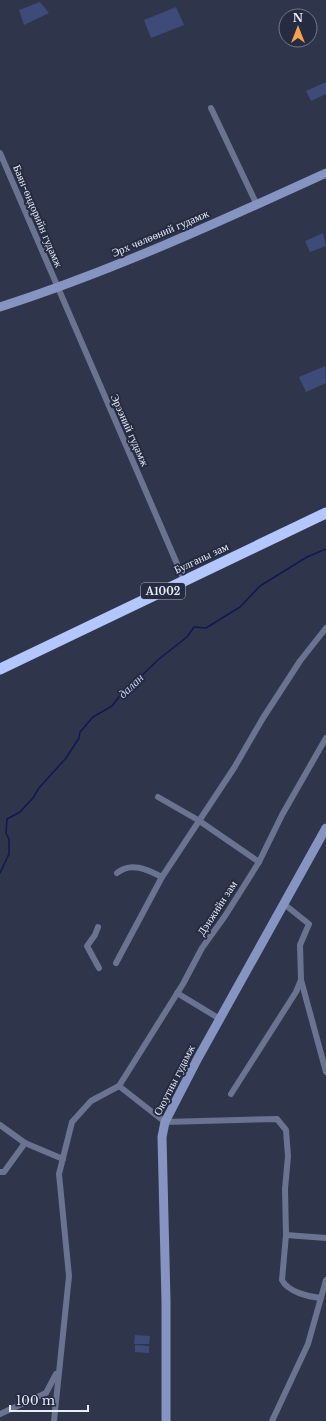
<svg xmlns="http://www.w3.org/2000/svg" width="326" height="1421" viewBox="0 0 326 1421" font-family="'Libre Baskerville',serif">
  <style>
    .green { fill: #3e4b78 }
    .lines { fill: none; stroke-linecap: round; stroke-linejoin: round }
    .stream { stroke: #111951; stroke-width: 1.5 }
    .street { stroke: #6a7390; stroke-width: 6 }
    .secondary { stroke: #8694c2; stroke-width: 9 }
    .highway { stroke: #b4c6fe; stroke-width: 11 }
    .labels { text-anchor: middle; stroke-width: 4; stroke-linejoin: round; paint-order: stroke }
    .shield { fill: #252b40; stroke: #aeb3c3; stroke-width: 1 }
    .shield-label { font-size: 10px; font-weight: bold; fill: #e8edfb }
    .street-label { font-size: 11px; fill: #e8edfb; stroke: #252b40 }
    .water-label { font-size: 12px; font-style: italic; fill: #c1cdf1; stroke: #252b40 }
  </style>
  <rect width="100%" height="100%" fill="#2f354b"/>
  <g class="green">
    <polygon points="40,2 49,13 24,25 19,10"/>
    <polygon points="176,7 184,25 151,38 144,20"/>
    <polygon points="326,82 326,94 311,101 306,91"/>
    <polygon points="323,233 326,246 310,252 305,241"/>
    <polygon points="325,366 326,383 306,392 299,377"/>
    <polygon points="135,1335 150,1336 149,1344 134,1344"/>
    <polygon points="135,1345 149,1346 149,1353 135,1352"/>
  </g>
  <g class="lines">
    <polyline class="stream" points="0,873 9,854 9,839 6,833 7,819 20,812 33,798 39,788 66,758 79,738 80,732 93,717 112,706 125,689 136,681 159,659 187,637 194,627 206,628 240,607 260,586 307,557 326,549"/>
    <g class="street">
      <polyline points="211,108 257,205"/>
      <polyline points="0,153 184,580"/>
      <polyline points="158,797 198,820 259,862"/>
      <path d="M117,873C131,861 148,870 162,877"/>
      <polyline points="284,904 309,924 300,945 301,980 326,1072"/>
      <polyline points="98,927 95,935 87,946 99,968"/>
      <polyline points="116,963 162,877 234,768 263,718 300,661 326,628"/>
      <polyline points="177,993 220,1019"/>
      <polyline points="119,1086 183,984 202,948 225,916 259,862 282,815 326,738"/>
      <polyline points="231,1094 296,992 301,980"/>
      <polyline points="0,1125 25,1143 63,1159"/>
      <polyline points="0,1172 4,1172 25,1143"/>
      <polyline points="286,1235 326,1238"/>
      <polyline points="0,1414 46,1393 56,1374"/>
      <path d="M54,1421L69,1276L59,1174L72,1122L91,1101L119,1086L165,1122L277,1119L286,1130L288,1156L285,1189L286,1235L282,1280C288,1292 309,1297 321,1298"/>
      <polyline points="272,1421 308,1344 326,1280"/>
    </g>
    <g class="secondary">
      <path d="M0,307C112,271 219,222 326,173"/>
      <polyline points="166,1421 166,1301 162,1137 165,1122 198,1058 326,828"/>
    </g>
    <polyline class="highway" points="0,669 326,513"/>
  </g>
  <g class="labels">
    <rect class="shield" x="141" y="583" width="44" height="16" rx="3"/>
    <g class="shield-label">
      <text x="163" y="595">A1002</text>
    </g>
    <g class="street-label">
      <text transform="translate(38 216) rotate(67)" y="4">Баян-өндорийн гудамж</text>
      <text transform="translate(160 233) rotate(-23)" y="4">Эрх чөлөөний гудамж</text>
      <text transform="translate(130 430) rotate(66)" y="4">Эрээний гудамж</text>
      <text transform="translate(201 558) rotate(-25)" y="4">Булганы зам</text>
      <text transform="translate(217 908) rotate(-57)" y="4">Дэнжийн зам</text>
      <text transform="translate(174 1080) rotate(-63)" y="4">Оюутны гудамж</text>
    </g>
    <g class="water-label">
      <text transform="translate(131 686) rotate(-44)" y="4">далан</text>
    </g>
  </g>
  <g transform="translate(298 28)"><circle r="19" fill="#252b40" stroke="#73798b"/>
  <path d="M0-3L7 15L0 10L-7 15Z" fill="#f9a04c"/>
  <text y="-6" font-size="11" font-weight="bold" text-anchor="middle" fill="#e8edfb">N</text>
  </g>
  <path d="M10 1405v6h78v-6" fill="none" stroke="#e8edfb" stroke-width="2"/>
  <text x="16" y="1405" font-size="12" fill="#e8edfb" stroke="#252b40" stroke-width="3" paint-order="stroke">100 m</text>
</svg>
